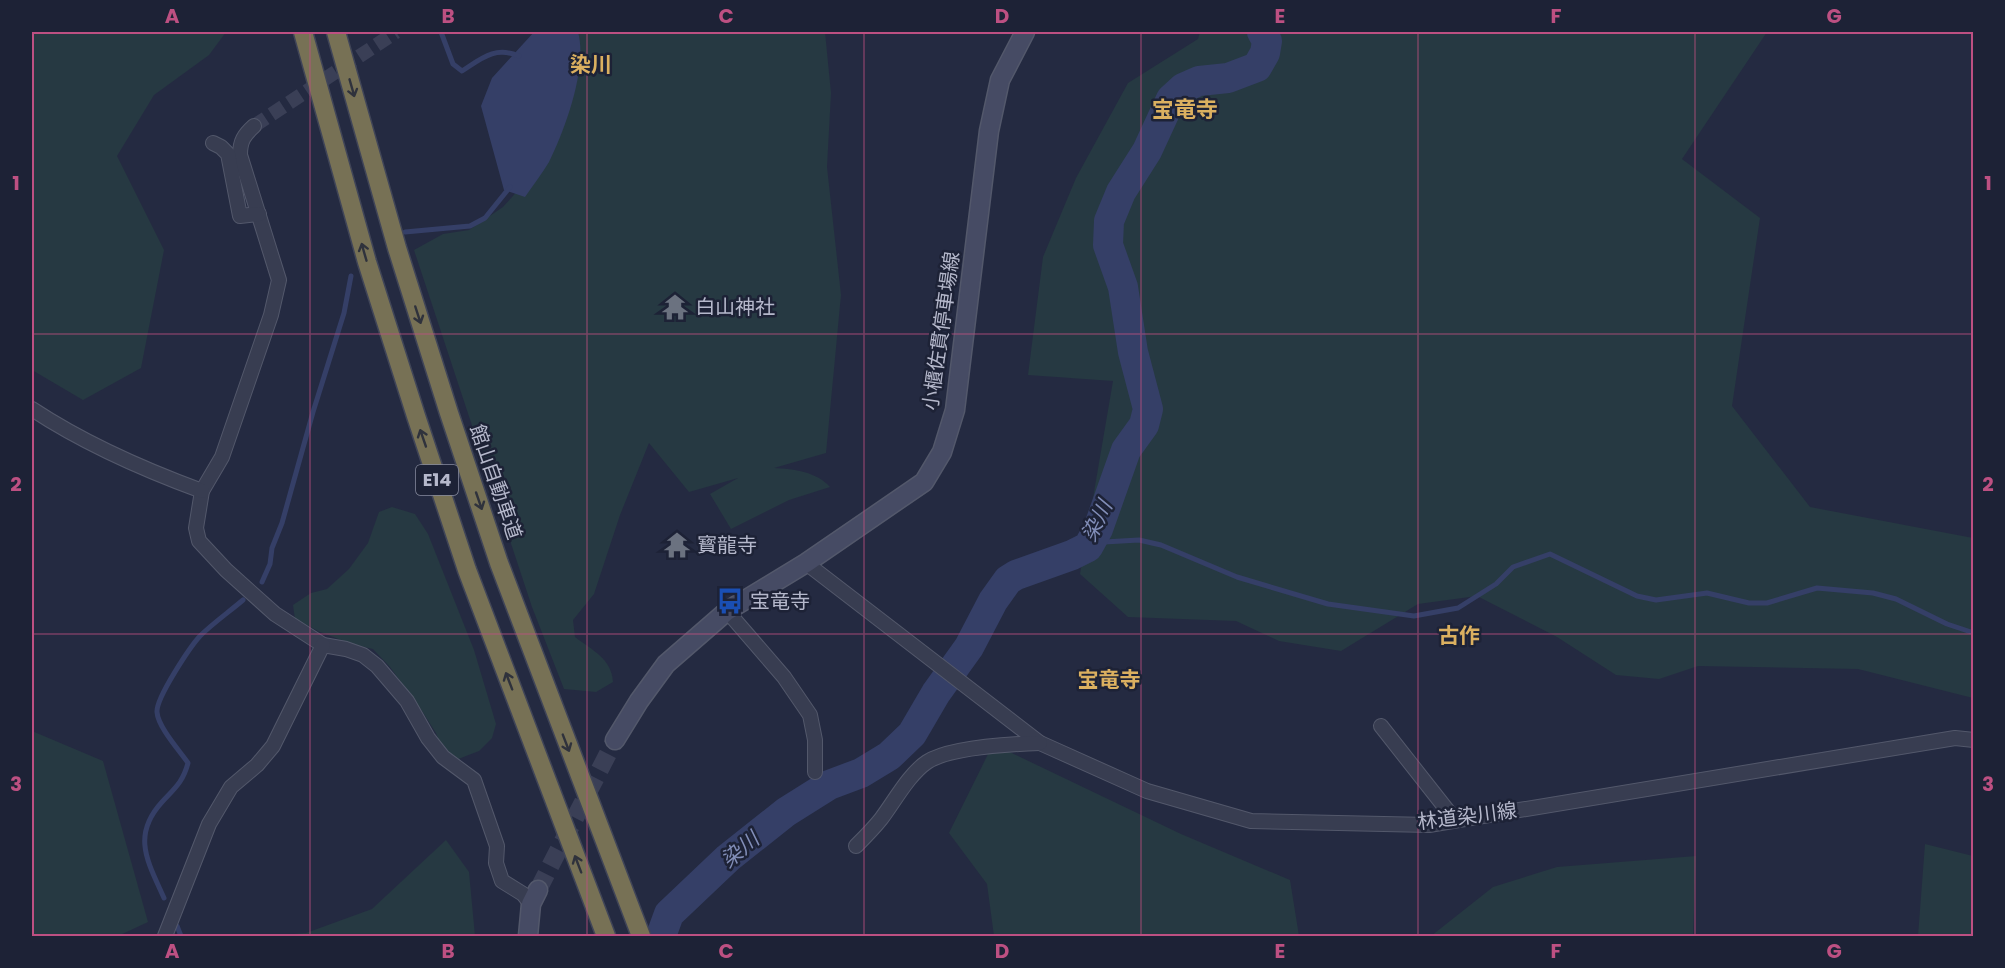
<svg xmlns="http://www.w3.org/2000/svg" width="2005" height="968" viewBox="0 0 2005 968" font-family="Poppins,'Noto Sans JP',sans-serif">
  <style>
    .green { fill: #263942 }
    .water { fill: #353f67 }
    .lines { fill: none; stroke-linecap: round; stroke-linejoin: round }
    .stream { stroke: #353f67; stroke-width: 5 }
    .river { stroke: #353f67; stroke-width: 30 }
    .street-tunnel { stroke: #3a3f56; stroke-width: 14; stroke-dasharray: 14 7; stroke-linecap: butt }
    .secondary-tunnel { stroke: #3a3f56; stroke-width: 18; stroke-dasharray: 18 9; stroke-linecap: butt }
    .street-casing { stroke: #53586b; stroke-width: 16 }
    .secondary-casing { stroke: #53586b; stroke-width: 21 }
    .highway-casing { stroke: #404558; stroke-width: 21 }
    .street { stroke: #383d51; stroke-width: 14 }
    .secondary { stroke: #464b64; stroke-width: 18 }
    .highway { stroke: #777155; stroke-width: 18 }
    .oneway { stroke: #2f323c }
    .grid { fill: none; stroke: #bd5082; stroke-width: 1.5; stroke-opacity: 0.55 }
    .labels { text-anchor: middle; stroke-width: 5; stroke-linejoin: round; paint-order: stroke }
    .shield { fill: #1d2236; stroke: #878b9e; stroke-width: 1.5 }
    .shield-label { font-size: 18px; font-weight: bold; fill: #b5b8cb }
    .poi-label { font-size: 20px; fill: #b5b8cb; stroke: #1d2236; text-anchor: start }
    .street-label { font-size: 20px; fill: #b5b8cb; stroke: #1d2236 }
    .neighbourhood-label { font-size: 21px; font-weight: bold; fill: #dbb060; stroke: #1d2236 }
    .water-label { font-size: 21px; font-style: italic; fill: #828eb8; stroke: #1d2236 }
    .quarter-label { font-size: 22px; font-weight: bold; fill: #dbb060; stroke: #1d2236 }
    .neatline { fill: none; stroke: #bd5082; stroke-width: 2 }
    .grid-label { font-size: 20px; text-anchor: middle; font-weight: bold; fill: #bd5082 }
  </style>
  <rect width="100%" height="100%" fill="#242a41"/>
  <g class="green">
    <polygon points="32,32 226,32 209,55 154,95 117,156 164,250 141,368 83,400 32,370"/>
    <path d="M567,32H825L831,93L827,167L841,295L826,453L774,468C794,469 817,472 830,487L789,500L731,529L710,494L738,478L689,492L649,443L620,515L594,594L573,620L575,637C592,650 612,659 613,682L596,692L564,689L532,607L414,250L443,234L469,230L503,207L528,179Z"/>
    <polygon points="1200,32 1767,32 1682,159 1760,218 1732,406 1810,507 1973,538 1973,698 1858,669 1698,666 1659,679 1616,675 1557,637 1477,596 1418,604 1341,651 1279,641 1236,621 1128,617 1080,574 1113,381 1028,375 1043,257 1076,178 1128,83 1198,39"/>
    <polygon points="392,507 415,514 428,534 474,650 496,724 492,738 479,751 448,763 436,733 422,711 390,667 373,649 352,644 320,632 295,619 293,605 311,593 327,589 349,569 368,543 379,512"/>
    <polygon points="32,731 103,761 148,922 118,936 32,936"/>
    <polygon points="993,744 1181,834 1290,880 1299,936 994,936 987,884 949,833"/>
    <polygon points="446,840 469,872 475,936 267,936 306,933 372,909"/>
    <polygon points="1925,844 1973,856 1973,936 1918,936"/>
    <polygon points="1696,856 1693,936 1431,936 1493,887 1557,867"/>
  </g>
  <path class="water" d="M534,32H578C588,67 565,130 549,162C542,174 533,185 525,197L504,190L481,106L492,78Z"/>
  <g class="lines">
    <g class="stream">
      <path d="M441,32L453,64L462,71C482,58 495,46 519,56"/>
      <polyline points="405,232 470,226 485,218 510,187"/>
      <polyline points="1088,547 1104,542 1139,540 1161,545 1237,577 1328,604 1414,616 1458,608 1496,584 1513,567 1550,554 1637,596 1656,600 1707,593 1749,603 1767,603 1817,588 1873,593 1896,599 1947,624 1974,633"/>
      <polyline points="262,582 270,564 272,548 282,523 313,412 344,313 351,276"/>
      <path d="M164,898C148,862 131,836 162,802C175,788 183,782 188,763C179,750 158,727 157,712C156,698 190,647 200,636C213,623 229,612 243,600"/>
      <polyline points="177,926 181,936"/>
    </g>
    <polyline class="river" points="661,936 669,914 728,858 786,812 829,785 861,773 889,756 912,734 936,693 969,647 993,601 1008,580 1016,575 1072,555 1088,547 1098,529 1126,450 1144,425 1148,409 1133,352 1123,287 1108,245 1109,221 1121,192 1147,151 1171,99 1183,88 1199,81 1228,78 1257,67 1265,53 1267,41 1262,32"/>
    <polyline class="street-tunnel" points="254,126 396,32"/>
    <polyline class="secondary-tunnel" points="538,890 615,740"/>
    <g class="street-casing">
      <g id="street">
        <path d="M254,126C244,135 240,141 240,155L279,280L271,315L222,457L202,491L196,528L199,541L226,570L275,614L323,645L346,649L363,655L377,666L407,701L428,738L443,757L474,780L497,846L496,863L502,881L523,894L531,904"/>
        <polyline points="213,143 221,147 228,154 240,216 259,214"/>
        <path d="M32,409C85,444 142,469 202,491"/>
        <polyline points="806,563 1040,743 1147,791 1251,821 1429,825 1955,738 1974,740"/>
        <polyline points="727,611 784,677 810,715 815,740 815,772"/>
        <polyline points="1381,726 1455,820"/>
        <path d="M856,846C865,837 873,829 881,819C894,802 909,774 927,762C950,747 1012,744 1040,743"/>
        <polyline points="165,936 209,824 231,787 257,765 273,746 323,645"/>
      </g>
    </g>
    <g class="secondary-casing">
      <g id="secondary">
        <polyline points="615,740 639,701 666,664 727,611 806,563 924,482 942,452 955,410 989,131 1000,80 1025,32"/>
        <polyline points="528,936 531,904 538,890"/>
      </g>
    </g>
    <g class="highway-casing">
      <g id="highway">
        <polyline points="303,32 367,262 416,416 467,570 606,936"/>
        <polyline points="336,32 397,248 449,413 499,563 641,936"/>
      </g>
    </g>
    <use href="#street" class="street"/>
    <use href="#secondary" class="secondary"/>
    <use href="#highway" class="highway"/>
  </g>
  <defs><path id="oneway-shaft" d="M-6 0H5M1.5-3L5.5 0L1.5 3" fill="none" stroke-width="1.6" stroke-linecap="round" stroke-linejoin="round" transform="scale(1.5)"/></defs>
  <g class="oneway">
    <use href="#oneway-shaft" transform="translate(352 88) rotate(74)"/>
    <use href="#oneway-shaft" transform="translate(364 252) rotate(-106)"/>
    <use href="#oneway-shaft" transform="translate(418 315) rotate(72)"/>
    <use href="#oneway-shaft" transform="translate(423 438) rotate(-109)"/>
    <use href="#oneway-shaft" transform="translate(479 501) rotate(71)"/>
    <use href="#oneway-shaft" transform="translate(509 681) rotate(-111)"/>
    <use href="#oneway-shaft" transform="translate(566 743) rotate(69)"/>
    <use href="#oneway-shaft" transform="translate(578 864) rotate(-111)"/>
  </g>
  <path class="grid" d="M310,32V936M587,32V936M864,32V936M1141,32V936M1418,32V936M1695,32V936M32,334H1974M32,634H1974"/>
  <defs>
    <g id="temple-bare" transform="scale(2.07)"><path d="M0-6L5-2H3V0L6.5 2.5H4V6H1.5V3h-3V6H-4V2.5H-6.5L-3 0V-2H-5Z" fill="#6b7280" stroke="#1d2236" stroke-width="2.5" paint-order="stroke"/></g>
    <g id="bus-bare" transform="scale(2.07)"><path d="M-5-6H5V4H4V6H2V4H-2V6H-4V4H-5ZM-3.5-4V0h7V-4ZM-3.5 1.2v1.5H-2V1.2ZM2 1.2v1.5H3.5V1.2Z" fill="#1a4fb4" stroke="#1d2236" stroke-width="2.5" paint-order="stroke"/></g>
  </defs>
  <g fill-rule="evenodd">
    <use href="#temple-bare" x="675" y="307"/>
    <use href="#temple-bare" x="677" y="545"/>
    <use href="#bus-bare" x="730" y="601"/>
  </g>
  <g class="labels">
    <rect class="shield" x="416" y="465" width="42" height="30" rx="4.5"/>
    <g class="shield-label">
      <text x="437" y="486">E14</text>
    </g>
    <g class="poi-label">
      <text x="695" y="314">白山神社</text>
      <text x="697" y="552">寳龍寺</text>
      <text x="750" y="608">宝竜寺</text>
    </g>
    <g class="street-label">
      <text transform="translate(941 331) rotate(-82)" y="7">小櫃佐貫停車場線</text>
      <text transform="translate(496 482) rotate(71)" y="7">館山自動車道</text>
      <text transform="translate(1467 816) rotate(-7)" y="7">林道染川線</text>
    </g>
    <g class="neighbourhood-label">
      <text x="591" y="72">染川</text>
      <text x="1459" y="643">古作</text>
      <text x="1109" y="687">宝竜寺</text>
    </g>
    <g class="water-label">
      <text transform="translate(1097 521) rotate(-64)" y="7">染川</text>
      <text transform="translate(740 850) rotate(-40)" y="7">染川</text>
    </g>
    <g class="quarter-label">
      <text x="1185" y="117">宝竜寺</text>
    </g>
  </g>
  <rect width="2005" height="968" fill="none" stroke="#1d2236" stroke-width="66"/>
  <rect x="33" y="33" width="1939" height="902" class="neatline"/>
  <g class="grid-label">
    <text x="172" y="23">A</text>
    <text x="448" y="23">B</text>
    <text x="726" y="23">C</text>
    <text x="1002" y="23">D</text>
    <text x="1280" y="23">E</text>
    <text x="1556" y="23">F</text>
    <text x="1834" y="23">G</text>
    <text x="16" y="190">1</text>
    <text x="1988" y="190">1</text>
    <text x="16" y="491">2</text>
    <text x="1988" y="491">2</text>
    <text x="16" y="791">3</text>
    <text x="1988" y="791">3</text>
    <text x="172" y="958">A</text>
    <text x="448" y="958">B</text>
    <text x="726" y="958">C</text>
    <text x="1002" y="958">D</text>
    <text x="1280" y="958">E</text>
    <text x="1556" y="958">F</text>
    <text x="1834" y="958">G</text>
  </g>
</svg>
